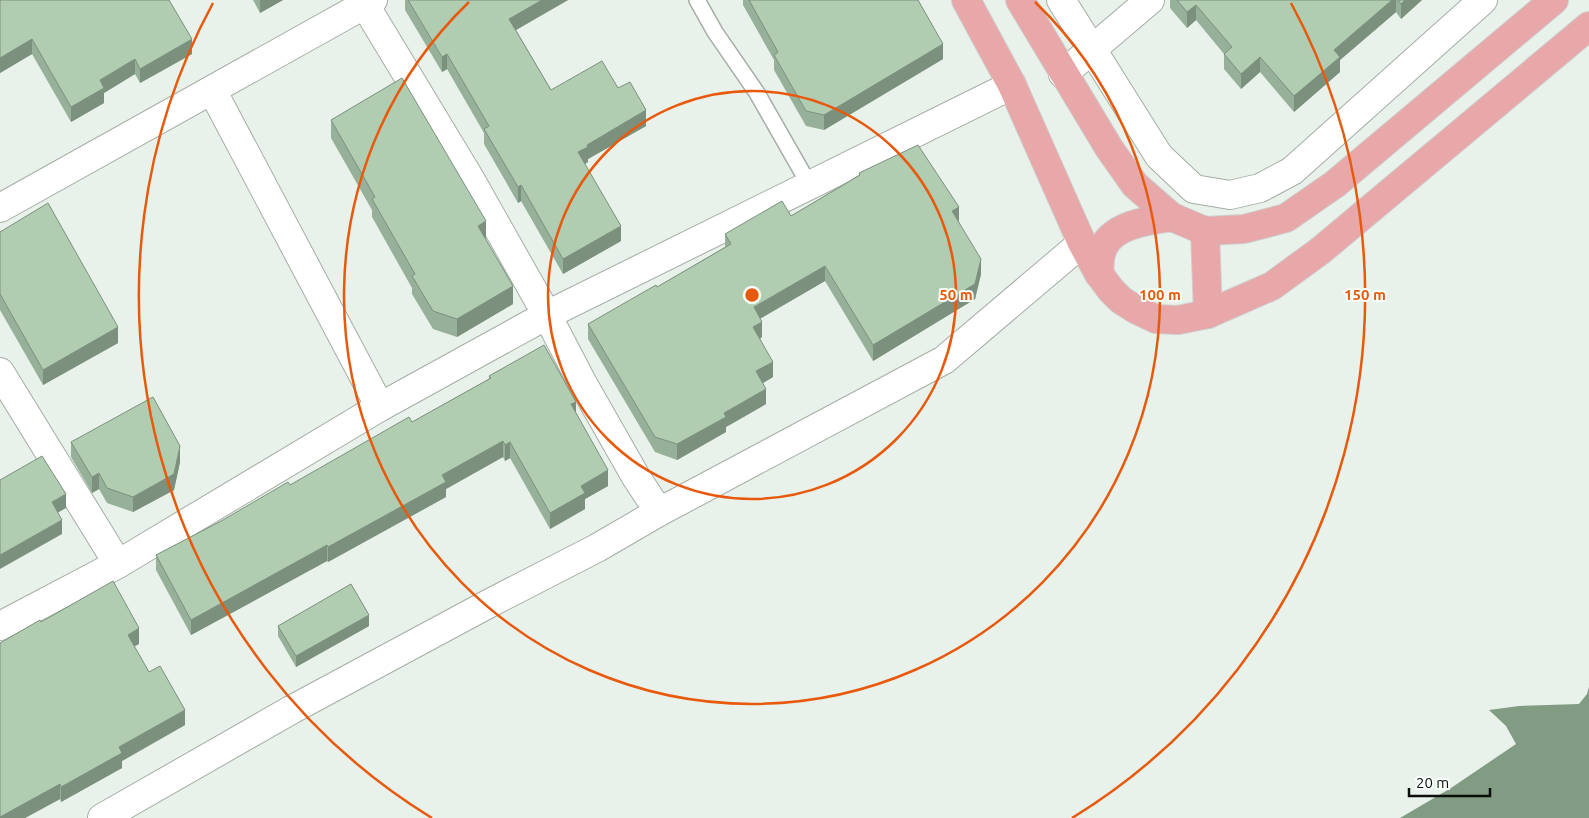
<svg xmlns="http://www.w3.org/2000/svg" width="1589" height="818" viewBox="0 0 1589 818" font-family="Ubuntu,sans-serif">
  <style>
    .water { fill: #819c82 }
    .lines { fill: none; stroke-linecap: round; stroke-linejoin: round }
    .service-casing { stroke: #a5ada5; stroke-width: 18 }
    .minor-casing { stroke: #a5ada5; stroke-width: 30 }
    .primary-casing { stroke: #cecfce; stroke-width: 30 }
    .service { stroke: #fff; stroke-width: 15 }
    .minor { stroke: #fff; stroke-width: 28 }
    .primary { stroke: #e8a7a8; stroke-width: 28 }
    .wall { fill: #97b099 }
    .shaded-wall { fill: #7b907d }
    .building { fill: #b0cdb2; stroke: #7b907d }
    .ring { fill: none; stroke: #e8590c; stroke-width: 2.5 }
    .centre { fill: #e8590c; stroke: #f9fff9; stroke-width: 2.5 }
    .ring-label { font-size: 15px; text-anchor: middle; font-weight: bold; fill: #e8590c; stroke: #f9fff9; stroke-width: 4; stroke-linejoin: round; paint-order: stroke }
  </style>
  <rect width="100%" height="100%" fill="#e9f2ea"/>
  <polygon class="water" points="1589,687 1589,818 1400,818 1451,788 1516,744 1506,726 1489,710 1519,706 1579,704 1587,694"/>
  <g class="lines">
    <g class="service-casing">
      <polyline id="service" points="697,0 715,32 757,93 810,186"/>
    </g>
    <g class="minor-casing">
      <g id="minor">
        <polyline points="362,0 469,177 547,315 583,384 636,477 659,512"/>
        <polyline points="1061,0 1159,156 1194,189 1230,195 1260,188 1292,171 1483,0"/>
        <polyline points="1063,74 1150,0"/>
        <polyline points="212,90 380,407"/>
        <polyline points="0,208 373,0"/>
        <polyline points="0,372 118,564"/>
        <polyline points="0,626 118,564 380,407 547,315 1012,85"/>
        <polyline points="102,818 291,710 490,603 597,548 659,512 944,360 1082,243"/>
      </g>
    </g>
    <g class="primary-casing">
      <g id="primary">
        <polyline points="966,0 1012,85 1082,243 1099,274 1111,290 1121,300 1135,309 1156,319 1178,320 1208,314 1272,286 1320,251 1589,26"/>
        <polyline points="1020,0 1109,148 1135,185 1172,217 1205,231 1244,229 1286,218 1335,184 1554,0"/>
        <polyline points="1205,231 1208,314"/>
        <path d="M1099,274C1100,267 1099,258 1102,251C1110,225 1149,220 1172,217"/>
      </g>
    </g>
    <use href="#service" class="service"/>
    <use href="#minor" class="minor"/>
    <use href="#primary" class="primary"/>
  </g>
  <g class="wall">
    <polygon points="0,0 192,54 140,83 135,74 104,93 104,103 71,122 32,54 0,73"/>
    <polygon points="253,0 283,0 260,13"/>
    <polygon points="405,0 568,0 516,30 551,90 618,88 646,126 588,159 588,162 585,164 621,241 563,274 521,201 518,203 484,144 484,133 447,69 442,72 405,10"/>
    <polygon points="743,0 918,0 943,59 824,130 806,126 774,70 774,60 743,5"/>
    <polygon points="1170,0 1422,0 1401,19 1396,12 1340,60 1340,72 1294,112 1260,72 1241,89 1224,69 1224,54 1196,20 1187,28 1170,8"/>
    <polygon points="331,120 486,239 513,304 457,337 433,329 412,294 412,288 372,217 372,210 331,138"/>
    <polygon points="859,173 959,222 981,274 975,299 873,361 825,281 760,319 762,337 760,339 773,377 763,383 766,404 726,427 726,432 677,460 655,452 588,339 588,324 657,287 725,247 725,234 791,216 859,175"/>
    <polygon points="0,232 118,343 43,385 0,310"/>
    <polygon points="489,376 576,413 608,486 585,499 585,509 550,529 510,458 505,461 503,457 446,489 446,497 328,562 327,561 191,635 156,570 156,555 412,422 489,379"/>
    <polygon points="71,442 180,462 174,490 133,512 107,503 99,489 92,493 71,457"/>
    <polygon points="41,622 139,644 134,646 149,672 185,725 122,761 122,768 61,802 60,799 25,818 0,818"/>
    <polygon points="278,626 369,626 296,667 278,636"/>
  </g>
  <g class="shaded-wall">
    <polygon points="260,0 283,0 260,13"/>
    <polygon points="542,0 568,0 509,34 509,19"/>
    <polygon points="1392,0 1396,0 1396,12 1340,60 1340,72 1294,112 1294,96 1334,50"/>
    <polygon points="1405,0 1422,0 1401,19 1401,4"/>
    <polygon points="1196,5 1196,20 1187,28 1187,12"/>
    <polygon points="32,39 32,54 0,73 0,58"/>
    <polygon points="192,39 192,54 140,83 140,69"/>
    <polygon points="943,44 943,59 824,130 824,115"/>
    <polygon points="447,54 447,69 442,72 442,57"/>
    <polygon points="1260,57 1260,72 1241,89 1241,74"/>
    <polygon points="135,59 135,74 104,93 104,103 71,122 71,107 100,80"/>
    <polygon points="646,110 646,126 588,159 588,162 578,168 578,152 587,145"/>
    <polygon points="521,185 521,201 518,203 518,187"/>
    <polygon points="959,207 959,222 952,211"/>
    <polygon points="486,221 486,239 478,244 478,226"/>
    <polygon points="621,226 621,241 563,274 563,259"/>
    <polygon points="981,259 981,274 975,299 873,361 873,345"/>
    <polygon points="825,266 825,281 754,322 754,307"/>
    <polygon points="513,286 513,304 457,337 457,319"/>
    <polygon points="762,322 762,337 753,343 753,327"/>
    <polygon points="118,327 118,343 43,385 43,370"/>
    <polygon points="773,362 773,377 756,387 756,371"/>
    <polygon points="766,389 766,404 726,427 726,432 677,460 677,444 724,413"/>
    <polygon points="576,402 576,417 571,404"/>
    <polygon points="503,441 503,457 446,489 446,497 328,562 328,547 442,475"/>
    <polygon points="510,442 510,458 505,461 505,445"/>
    <polygon points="180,446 180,462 174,490 133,512 133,497"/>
    <polygon points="608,470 608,486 585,499 585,509 550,529 550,513 581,486"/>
    <polygon points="99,473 99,489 92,493 92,477"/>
    <polygon points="66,494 66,508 52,516 52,502"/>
    <polygon points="62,520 62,534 0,569 0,555"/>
    <polygon points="327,545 327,561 191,635 191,620"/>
    <polygon points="369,615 369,626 296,667 296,656"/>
    <polygon points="139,628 139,644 128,650 128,635"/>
    <polygon points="185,710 185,725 122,761 122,768 61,802 61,787 119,747"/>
    <polygon points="60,784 60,799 25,818 0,818 0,817"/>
  </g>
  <g class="building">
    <polygon points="0,0 169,0 192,39 140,69 135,59 100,80 104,88 71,107 32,39 0,58"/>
    <polygon points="408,0 542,0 509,19 551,90 602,61 618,88 630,82 646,110 587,145 588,147 578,152 621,226 563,259 521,185 518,187 484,129 489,126 447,54 442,57"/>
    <polygon points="749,0 918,0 943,44 824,115 806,111 774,55 778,52"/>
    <polygon points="1177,0 1392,0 1334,50 1340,57 1294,96 1260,57 1241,74 1224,54 1232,47 1196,5 1187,12"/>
    <polygon points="1398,0 1405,0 1401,4"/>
    <polygon points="402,78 486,221 478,226 513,286 457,319 433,311 412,276 415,274 372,199 375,197 331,120"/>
    <polygon points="918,145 959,207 952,211 981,259 975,284 873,345 825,266 754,307 762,322 753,327 773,362 756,371 766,389 724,413 726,417 677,444 655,437 588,324 656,285 657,287 731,244 725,234 782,201 791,216 860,175 859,173"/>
    <polygon points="48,203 118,327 43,370 0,294 0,232"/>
    <polygon points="544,345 576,402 571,404 608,470 581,486 585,493 550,513 510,442 505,445 503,441 442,475 446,482 328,547 327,545 191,620 156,555 223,520 288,482 290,485 409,417 412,422 491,378 489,376"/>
    <polygon points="153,397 180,446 174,474 133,497 107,488 99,473 92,477 71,442"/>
    <polygon points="42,456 66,494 52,502 62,520 0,555 0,480"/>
    <polygon points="113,581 139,628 128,635 149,672 160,666 185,710 119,747 122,753 61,787 60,784 0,817 0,643 40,620 41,622"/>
    <polygon points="351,584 369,615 296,656 278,626"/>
  </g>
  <g class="ring">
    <circle cx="752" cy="295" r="204"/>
    <path d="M1035 2A408 408 0 1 1 469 2"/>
    <path d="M432 818A613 613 0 0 1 213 3M1291 3A613 613 0 0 1 1072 818"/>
  </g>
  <circle cx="752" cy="295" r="8" class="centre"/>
  <g class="ring-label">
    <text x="956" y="300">50 m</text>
    <text x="1160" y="300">100 m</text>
    <text x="1365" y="300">150 m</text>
  </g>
  <path d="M1409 788v8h81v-8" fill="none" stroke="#0b0e0b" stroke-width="2.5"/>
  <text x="1416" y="788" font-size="15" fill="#0b0e0b" stroke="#f9fff9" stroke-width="4" paint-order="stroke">20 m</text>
</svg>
